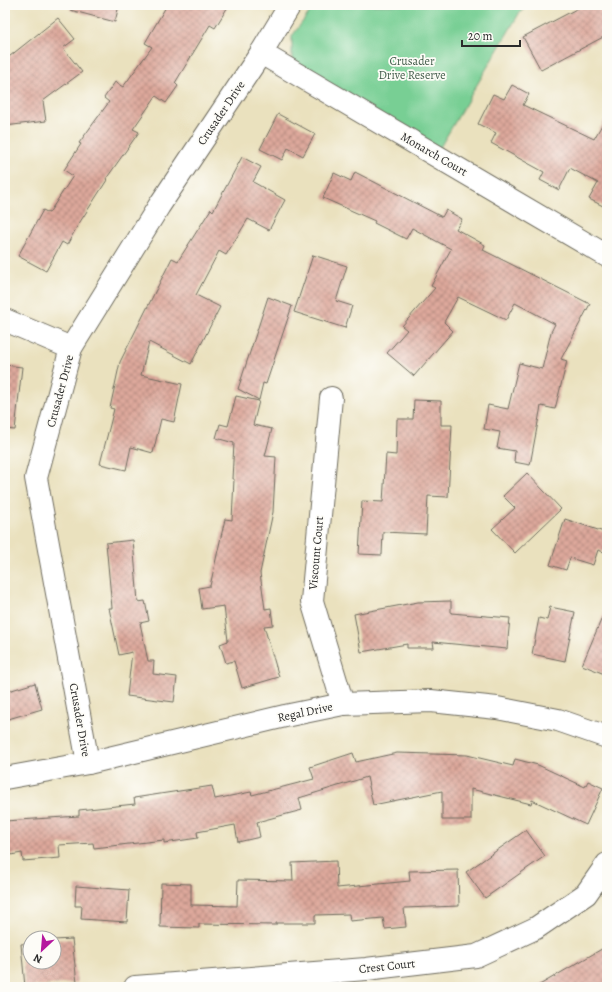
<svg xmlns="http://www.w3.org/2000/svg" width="612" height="992" viewBox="0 0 612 992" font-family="Alegreya,serif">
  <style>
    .green { fill: #78cf94; stroke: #527d60 }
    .building { fill: url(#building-cross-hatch) }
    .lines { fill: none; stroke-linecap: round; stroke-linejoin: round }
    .street-casing { stroke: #6e6b5e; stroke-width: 24 }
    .secondary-casing { stroke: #6e6b5e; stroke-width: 24 }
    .street { stroke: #fff; stroke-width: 22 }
    .secondary { stroke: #fff; stroke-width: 22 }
    .labels { text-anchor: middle; stroke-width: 3.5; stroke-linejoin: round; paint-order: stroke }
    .park-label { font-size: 12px; fill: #425c4a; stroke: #fdfcf7 }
    .street-label { font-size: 12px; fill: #2b2b2b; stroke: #fdfcf7 }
  </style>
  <defs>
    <pattern id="building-cross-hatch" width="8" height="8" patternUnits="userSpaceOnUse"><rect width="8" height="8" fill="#dda89b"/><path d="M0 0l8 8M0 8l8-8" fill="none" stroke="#b3897f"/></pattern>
  </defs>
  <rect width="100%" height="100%" fill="#fdfcf7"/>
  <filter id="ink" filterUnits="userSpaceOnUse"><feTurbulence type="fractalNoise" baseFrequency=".025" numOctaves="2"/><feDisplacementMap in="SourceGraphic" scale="8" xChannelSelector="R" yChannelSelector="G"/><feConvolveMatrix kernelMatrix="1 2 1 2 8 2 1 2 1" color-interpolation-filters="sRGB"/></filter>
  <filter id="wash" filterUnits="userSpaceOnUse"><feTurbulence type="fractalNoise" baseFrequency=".012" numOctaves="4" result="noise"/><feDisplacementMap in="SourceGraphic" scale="16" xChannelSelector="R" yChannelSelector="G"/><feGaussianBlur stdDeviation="0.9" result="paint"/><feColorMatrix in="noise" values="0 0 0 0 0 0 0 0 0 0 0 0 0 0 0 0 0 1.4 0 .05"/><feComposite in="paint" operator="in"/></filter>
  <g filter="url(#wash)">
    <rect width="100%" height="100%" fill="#eae1be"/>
    <polygon class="green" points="315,5 530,5 520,12 436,154 292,63 292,36"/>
    <g id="blocks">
      <g class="building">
        <polygon points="70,5 119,5 115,22 70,10"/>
        <polygon points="167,5 229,5 215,28 210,25 175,83 178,86 166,103 156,96 133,129 139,132 106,179 107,180 78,225 67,245 62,242 46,271 18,256 43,210 49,213 73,176 64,170 81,144 79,143 109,102 104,98 115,82 123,87 152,47 145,43"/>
        <polygon points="584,5 607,5 607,35 541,70 523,37"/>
        <polygon points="58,18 75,39 63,48 82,72 43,101 46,121 5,126 5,60"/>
        <polygon points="512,85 529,94 523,105 594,139 607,116 607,208 589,199 598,183 570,168 559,190 540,180 544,172 491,143 496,133 478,124 493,94 504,99"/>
        <polygon points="278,114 315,134 303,156 288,148 282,160 260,149"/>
        <polygon points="242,157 261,167 253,182 285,200 269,230 248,219 226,255 219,251 196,295 220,307 191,364 149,342 141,375 182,384 174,422 161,419 153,453 131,447 126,470 100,464 114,409 110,408 120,362 172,258 178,261 211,209 213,211"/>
        <polygon points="355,172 442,217 446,210 462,219 456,229 485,245 483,250 590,304 561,359 567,361 555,409 541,406 530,465 514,462 515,451 497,448 500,432 484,429 488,405 508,409 519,363 542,369 551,332 555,324 515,303 506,320 458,297 444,322 453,331 414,376 387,353 407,330 402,326 435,288 431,286 451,249 412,228 406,239 374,223 375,221 323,198 334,173 351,181"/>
        <polygon points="313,255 347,266 336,301 352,306 345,328 294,312"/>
        <polygon points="268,297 292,306 266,384 263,383 259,400 238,389"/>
        <polygon points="5,365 22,367 15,430 5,429"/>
        <polygon points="236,396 259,401 253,425 272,429 265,456 276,457 273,512 260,573 265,609 271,608 273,625 264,626 279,677 242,688 234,661 226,663 220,644 228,641 224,606 202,609 199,588 210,586 225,519 232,520 234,479 232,479 234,443 216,438 220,424 228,426"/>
        <polygon points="414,400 441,401 441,425 452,425 448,497 428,496 426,534 383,532 382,555 359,554 362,501 383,502 386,454 396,455 397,419 413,419"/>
        <polygon points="527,473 561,509 515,553 492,529 515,508 503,496"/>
        <polygon points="565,519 607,533 607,553 598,550 593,565 570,558 566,570 550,565"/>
        <polygon points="133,540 138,602 145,601 149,621 140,623 148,661 154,661 153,674 177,677 174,702 127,696 132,652 119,655 109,608 112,608 106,543"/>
        <polygon points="451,601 451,613 510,618 507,649 433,642 434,648 407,648 407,644 361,652 354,614 418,602"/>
        <polygon points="607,606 607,675 582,665"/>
        <polygon points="550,607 575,612 565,661 532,654 539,618 547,620"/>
        <polygon points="35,683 42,709 5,720 5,692"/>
        <polygon points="353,753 356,762 397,753 467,755 513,766 515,759 538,765 585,787 588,781 603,788 586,825 532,800 531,804 471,789 471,820 442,820 442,791 373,805 367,777 299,798 302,810 257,822 260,837 238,842 235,825 197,832 198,838 164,843 164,840 94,848 93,843 59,845 60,858 23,861 22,853 5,856 5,821 79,816 79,810 135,804 134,798 212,786 215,799 251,792 252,795 314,779 310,767"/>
        <polygon points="526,830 545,856 485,898 466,872"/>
        <polygon points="336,861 337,888 410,881 409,871 458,870 459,906 404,908 406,927 385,929 383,918 350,921 349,914 315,915 315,923 276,923 276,925 199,924 199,928 160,927 161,883 191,884 191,905 237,906 238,880 293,881 292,863"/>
        <polygon points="76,886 129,890 127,922 81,919 82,906 75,906"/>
        <polygon points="72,939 77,983 25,987 21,944 30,943 30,962 54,962 54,940"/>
        <polygon points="607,946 607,987 536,987"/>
      </g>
    </g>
  </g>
  <g filter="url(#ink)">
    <use href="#blocks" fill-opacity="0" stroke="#6e6b5e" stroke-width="1"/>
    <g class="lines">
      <g class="street-casing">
        <g id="street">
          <polyline points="261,53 607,256"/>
          <polyline points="5,320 71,348"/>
          <polyline points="331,398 312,601 343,704"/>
          <polyline points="88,763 36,478 71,348 159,206 261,53 290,5"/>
          <polyline points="135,987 366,969 476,956 536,928 586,894 607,864"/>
        </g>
      </g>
      <g class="secondary-casing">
        <polyline id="secondary" points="5,778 88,763 285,716 343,704 431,701 497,708 558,720 607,737"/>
      </g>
      <use href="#street" class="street"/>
      <use href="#secondary" class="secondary"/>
    </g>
  </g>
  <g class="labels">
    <g class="park-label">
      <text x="412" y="65">Crusader<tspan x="412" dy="14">Drive Reserve</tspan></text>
    </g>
    <g class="street-label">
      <text transform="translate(221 113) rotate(-56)" y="4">Crusader Drive</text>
      <text transform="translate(434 154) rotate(30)" y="4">Monarch Court</text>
      <text transform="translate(60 391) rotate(-75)" y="4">Crusader Drive</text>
      <text transform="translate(316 553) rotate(-85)" y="4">Viscount Court</text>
      <text transform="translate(305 712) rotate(-12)" y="4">Regal Drive</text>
      <text transform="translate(80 720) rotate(80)" y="4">Crusader Drive</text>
      <text transform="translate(387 966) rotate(-6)" y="4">Crest Court</text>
    </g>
  </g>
  <rect width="612" height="992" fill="none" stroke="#fdfcf7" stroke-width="20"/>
  <g transform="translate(42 950) rotate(206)"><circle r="19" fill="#fdfcf7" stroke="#a9a8a5"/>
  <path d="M0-3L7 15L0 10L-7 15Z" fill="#b5179e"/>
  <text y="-6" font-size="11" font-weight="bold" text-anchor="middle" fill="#2b2b2b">N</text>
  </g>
  <path d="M462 40v6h58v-6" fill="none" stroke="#2b2b2b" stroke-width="2"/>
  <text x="468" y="40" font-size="12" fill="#2b2b2b" stroke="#fdfcf7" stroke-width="3" paint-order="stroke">20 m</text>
</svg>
